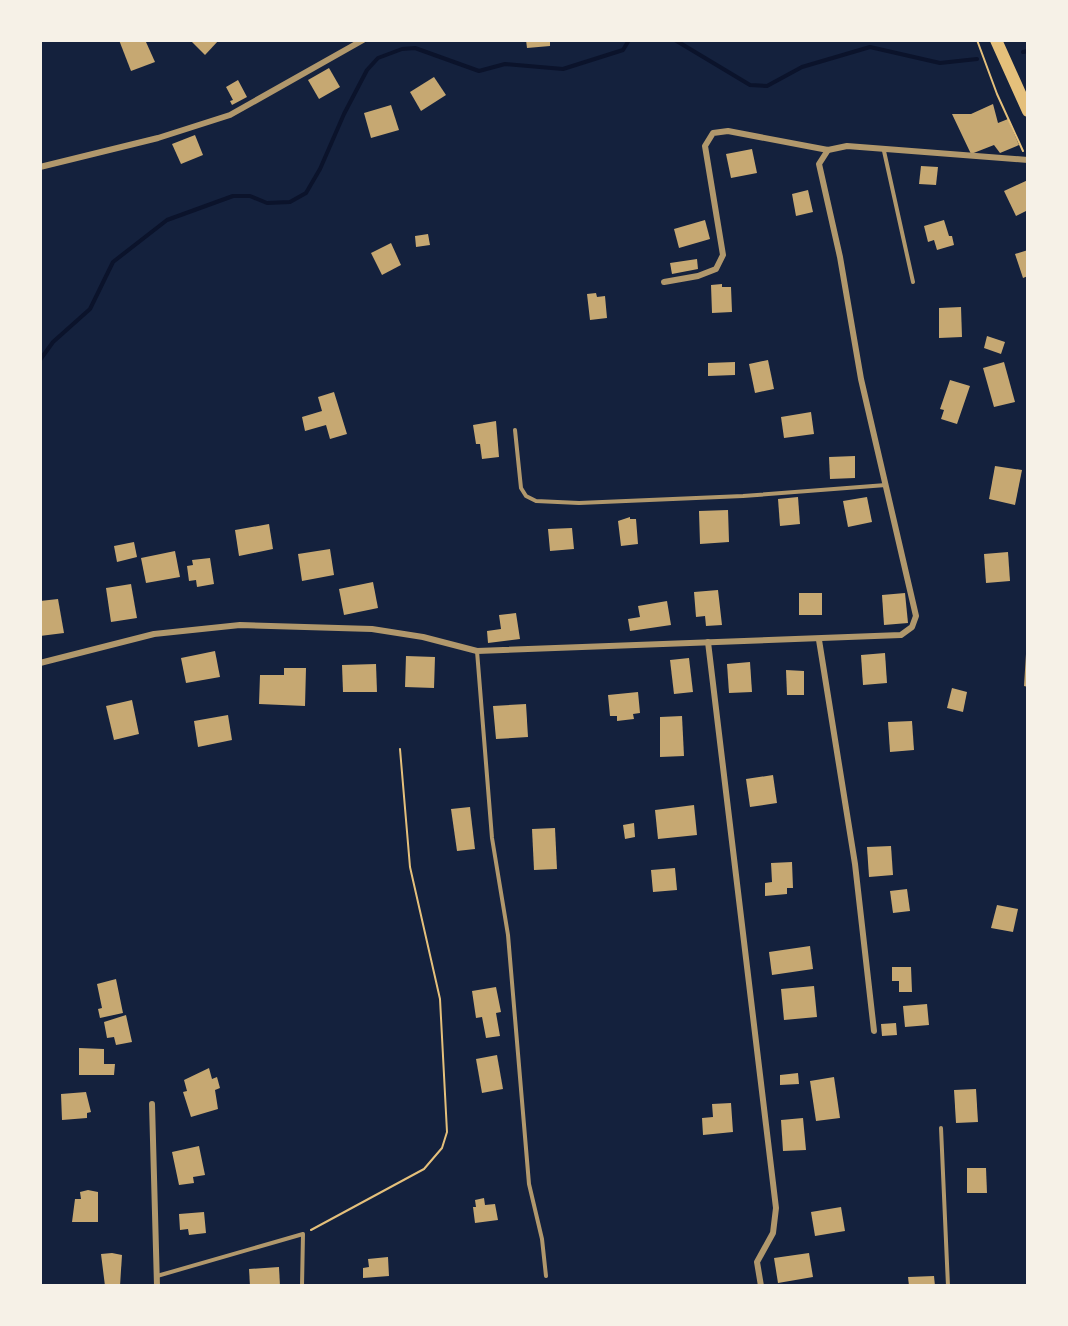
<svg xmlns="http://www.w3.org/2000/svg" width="1068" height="1326" viewBox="0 0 1068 1326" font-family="'Nunito Sans',sans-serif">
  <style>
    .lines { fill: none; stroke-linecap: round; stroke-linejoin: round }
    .stream { stroke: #0b132b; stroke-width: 4 }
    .building { fill: #c6a872 }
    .path { stroke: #e5c07b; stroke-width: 2 }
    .service { stroke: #b1986c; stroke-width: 4 }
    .minor { stroke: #b1986c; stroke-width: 6 }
    .primary { stroke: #e5c07b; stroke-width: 12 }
  </style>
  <rect width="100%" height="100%" fill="#14213d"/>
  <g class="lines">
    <g class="stream">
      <polyline points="675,40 750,85 767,86 802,67 870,47 940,63 977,59"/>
      <polyline points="1023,52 1028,51"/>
      <polyline points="40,360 53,342 90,309 113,262 167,220 233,196 250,196 267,203 290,202 306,193 320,169 344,114 367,70 378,58 402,49 415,48 479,71 505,64 563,69 623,50 629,40"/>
    </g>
  </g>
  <g class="building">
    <polygon points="119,40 146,42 155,62 131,71"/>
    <polygon points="190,40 219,40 205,55"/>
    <polygon points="526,40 550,40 550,46 527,48"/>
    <polygon points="329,68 340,87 319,99 308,80"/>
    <polygon points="434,77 446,95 421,111 410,92"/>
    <polygon points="238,80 247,97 232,105 230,101 233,100 226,87"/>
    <polygon points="993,104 998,123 1008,119 1019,145 1000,153 994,145 971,154 952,114 971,114"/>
    <polygon points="391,105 399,130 371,138 364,113"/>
    <polygon points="195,135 203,155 181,164 172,144"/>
    <polygon points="752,149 757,173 731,178 726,154"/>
    <polygon points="921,166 938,167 936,185 919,184"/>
    <polygon points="1028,180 1028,210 1016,216 1004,191"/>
    <polygon points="808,190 813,212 796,216 792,194"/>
    <polygon points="705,220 710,239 679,248 674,229"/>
    <polygon points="944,220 949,236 952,236 954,245 937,250 934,240 928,242 924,226"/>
    <polygon points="428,234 430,245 416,247 415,236"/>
    <polygon points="391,243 401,265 382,275 371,253"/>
    <polygon points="1028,250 1028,276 1023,278 1015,254"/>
    <polygon points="697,259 698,269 672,274 670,263"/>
    <polygon points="722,284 722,287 731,287 732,312 712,313 711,285"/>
    <polygon points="596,293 597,297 605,296 607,318 590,320 587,294"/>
    <polygon points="961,307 962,337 939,338 939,308"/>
    <polygon points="987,336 1005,342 1001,354 984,348"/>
    <polygon points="768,360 774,389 755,393 749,364"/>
    <polygon points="735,362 735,375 708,376 708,363"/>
    <polygon points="1004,362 1015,402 994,407 983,368"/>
    <polygon points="950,380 970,386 957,424 941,419 944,410 940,409"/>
    <polygon points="334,392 347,434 330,439 326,425 305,431 302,417 322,411 318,397"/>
    <polygon points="811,412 814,434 784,438 781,417"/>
    <polygon points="496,421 499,457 482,459 480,444 476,444 473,425"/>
    <polygon points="855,456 855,478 830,479 829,457"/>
    <polygon points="995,466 1022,470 1015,505 989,499"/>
    <polygon points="798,497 800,524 780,526 778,499"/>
    <polygon points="867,497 872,522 848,527 843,501"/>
    <polygon points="728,510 729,542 700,544 699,511"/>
    <polygon points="630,517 630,519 636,519 638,544 621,546 618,521"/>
    <polygon points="269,524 273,549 239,556 235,530"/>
    <polygon points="572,528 574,549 550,551 548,529"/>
    <polygon points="134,542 137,557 117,562 114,546"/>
    <polygon points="330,549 334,575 302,581 298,554"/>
    <polygon points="175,551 180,577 146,583 141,558"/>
    <polygon points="1008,552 1010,581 986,583 984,554"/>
    <polygon points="210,558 214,584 197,587 196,580 189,581 187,566 193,565 192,560"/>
    <polygon points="373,582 378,608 344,615 339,589"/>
    <polygon points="131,584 137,618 111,622 106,588"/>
    <polygon points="718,590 722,625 706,626 705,616 696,617 694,592"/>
    <rect x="799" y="593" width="23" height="22"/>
    <polygon points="905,593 908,623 884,625 882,595"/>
    <polygon points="58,599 64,633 40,636 40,601"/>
    <polygon points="667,601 671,625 630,631 628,619 640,617 638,606"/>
    <polygon points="516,613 520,639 488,643 487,631 501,629 499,615"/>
    <polygon points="215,651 220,677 186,683 181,658"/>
    <polygon points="885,653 887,683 863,685 861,655"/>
    <polygon points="1026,654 1028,654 1028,687 1024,686"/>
    <polygon points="406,656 435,657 434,688 405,687"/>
    <polygon points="689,658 693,692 674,694 670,660"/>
    <polygon points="750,662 752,692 729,693 727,664"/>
    <polygon points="376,664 377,692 343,692 342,665"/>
    <polygon points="284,668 306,668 305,706 259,704 260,675 284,675"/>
    <polygon points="786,670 804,671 804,695 787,695"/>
    <polygon points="952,688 967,692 963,712 947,708"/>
    <polygon points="638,692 640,713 633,714 634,719 617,721 617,716 610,716 608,695"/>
    <polygon points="132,700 139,734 114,740 106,706"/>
    <polygon points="526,704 528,737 496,739 493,706"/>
    <polygon points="228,715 232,740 198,747 194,721"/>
    <polygon points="682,716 684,756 660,757 660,717"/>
    <polygon points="912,721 914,750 890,752 888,722"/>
    <polygon points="773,775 777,803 750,807 746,779"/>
    <polygon points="694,805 697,835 658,839 655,810"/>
    <polygon points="470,807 475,849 457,851 451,809"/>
    <polygon points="634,823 635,837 625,839 623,825"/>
    <polygon points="555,828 557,869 534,870 532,829"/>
    <polygon points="891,846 893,875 869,877 867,847"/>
    <polygon points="792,862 793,888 787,888 787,894 765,896 765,883 772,882 771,863"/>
    <polygon points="675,868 677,890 653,892 651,870"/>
    <polygon points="907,889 910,911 893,913 890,891"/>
    <polygon points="997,905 1018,909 1013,932 991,928"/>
    <polygon points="810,946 813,969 772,975 769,952"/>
    <polygon points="892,967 911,967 912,992 899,992 899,981 892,981"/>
    <polygon points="116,979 123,1013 100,1018 98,1009 102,1008 97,984"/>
    <polygon points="814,986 817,1017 784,1020 781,989"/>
    <polygon points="496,987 501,1012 496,1013 500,1036 486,1038 482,1017 476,1018 472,991"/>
    <polygon points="927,1004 929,1025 905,1027 903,1006"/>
    <polygon points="126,1015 132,1042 116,1045 114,1037 107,1038 104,1022"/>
    <polygon points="896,1023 897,1035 882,1036 881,1024"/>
    <polygon points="79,1048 104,1049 104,1064 115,1064 114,1075 79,1075"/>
    <polygon points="497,1055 503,1089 482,1093 476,1059"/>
    <polygon points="209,1068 212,1079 217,1077 220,1088 215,1090 218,1109 191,1117 183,1092 187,1091 184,1080"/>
    <polygon points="798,1073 799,1084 780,1085 780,1075"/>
    <polygon points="834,1077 840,1118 816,1121 810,1081"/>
    <polygon points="976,1089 978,1122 956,1123 954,1090"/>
    <polygon points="86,1092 91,1112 87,1113 87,1118 62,1120 61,1094"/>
    <polygon points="731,1103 733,1132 703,1135 702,1118 713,1117 712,1104"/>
    <polygon points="803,1118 806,1150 783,1151 781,1120"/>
    <polygon points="199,1146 205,1175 193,1177 194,1183 179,1185 172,1152"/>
    <polygon points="967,1168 986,1168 987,1193 967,1193"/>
    <polygon points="88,1190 98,1192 98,1222 72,1222 75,1199 81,1199 80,1192"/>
    <polygon points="484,1198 485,1205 495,1204 498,1220 475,1223 473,1207 476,1207 475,1200"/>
    <polygon points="841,1207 845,1231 815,1236 811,1212"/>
    <polygon points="204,1212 206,1233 189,1235 188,1229 180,1230 179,1214"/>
    <polygon points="112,1253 122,1255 120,1286 105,1286 101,1254"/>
    <polygon points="809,1253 813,1277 778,1283 774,1258"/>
    <polygon points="388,1257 389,1276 363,1278 363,1268 369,1267 368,1259"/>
    <polygon points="279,1267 280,1286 250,1286 249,1269"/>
    <polygon points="934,1276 935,1286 909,1286 908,1277"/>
  </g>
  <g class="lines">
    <g class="path">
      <polyline points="977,40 997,94 1023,151"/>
      <polyline points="311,1230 424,1169 442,1148 447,1132 440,999 410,867 400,749"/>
    </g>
    <g class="service">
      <polyline points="884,151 913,282"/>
      <polyline points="515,430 521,488 526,496 536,501 579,503 743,496 886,485"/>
      <polyline points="477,651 492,838 508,935 529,1184 542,1239 546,1276"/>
      <polyline points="941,1128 948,1286"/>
      <polyline points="157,1276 303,1234 302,1286"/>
    </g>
    <g class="minor">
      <polyline points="40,167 158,138 230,115 363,40"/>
      <polyline points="664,282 698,276 716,269 723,255 705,146 713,133 728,131 828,150 847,146 1028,160"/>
      <polyline points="819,640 855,864 874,1031"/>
      <polyline points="708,642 776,1208 773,1233 757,1262 761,1286"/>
      <polyline points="40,663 154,634 240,625 372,629 423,637 477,651 901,635 912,627 916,616 861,379 840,257 819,164 828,150"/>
      <polyline points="152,1104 157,1286"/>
    </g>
    <polyline class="primary" points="996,40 1028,111"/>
  </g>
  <rect width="1068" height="1326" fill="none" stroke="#f6f1e7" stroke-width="84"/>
</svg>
